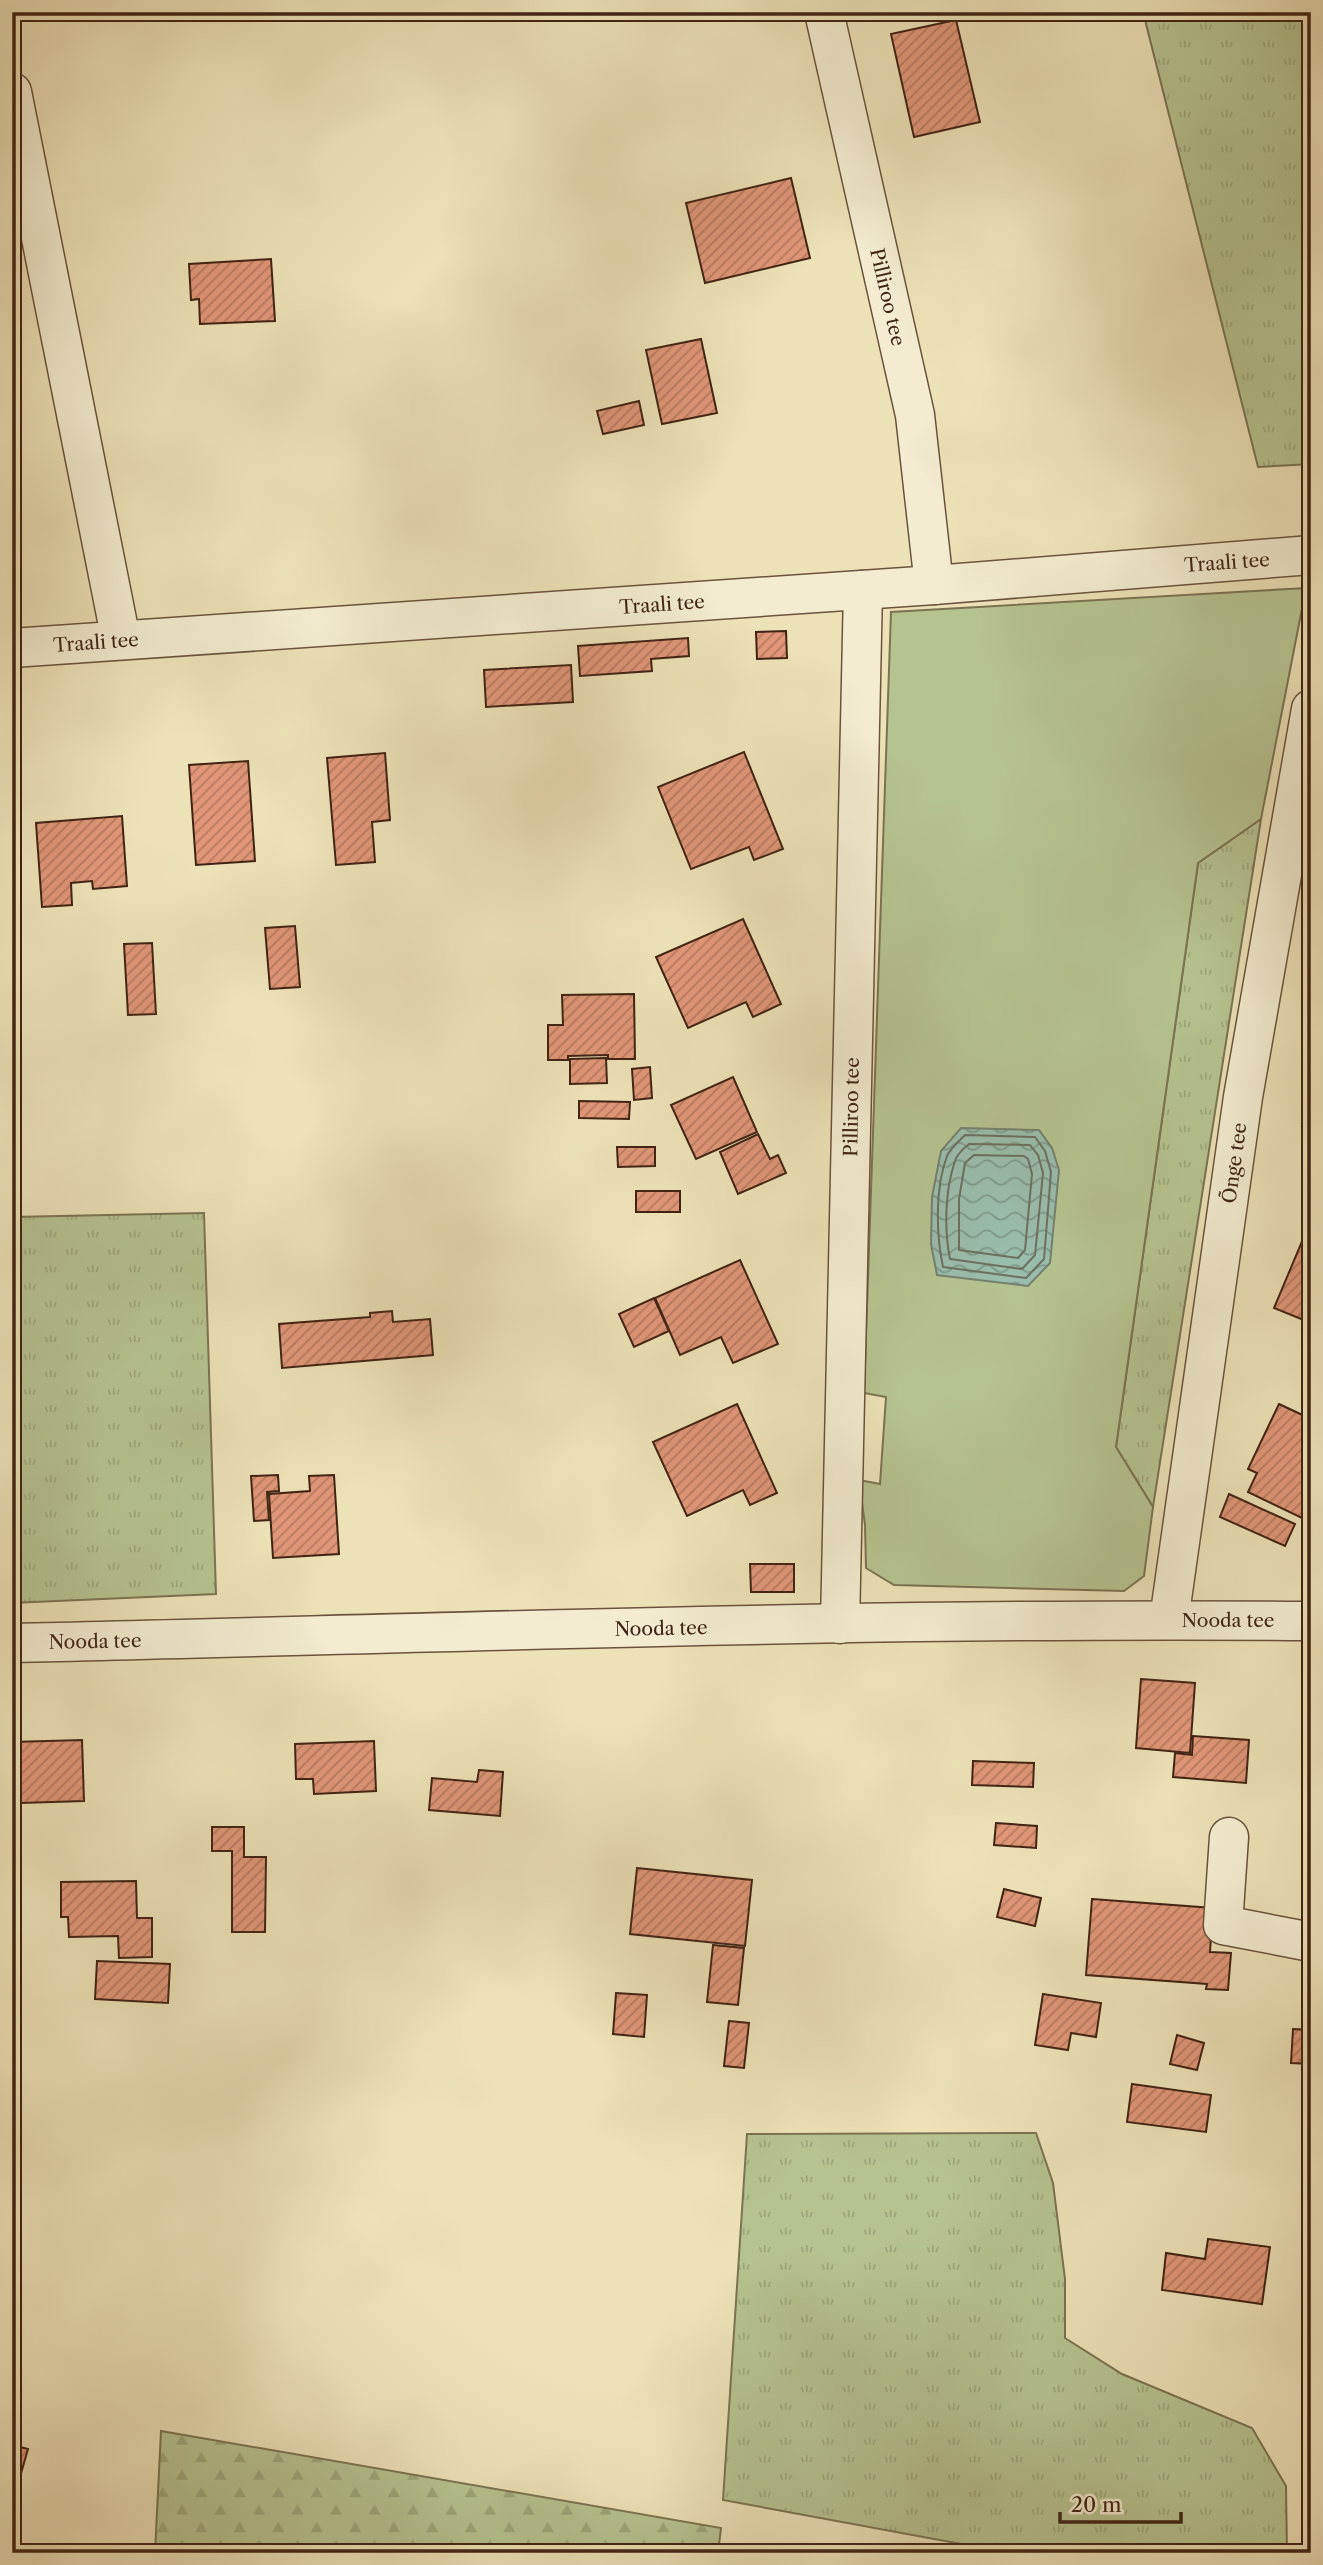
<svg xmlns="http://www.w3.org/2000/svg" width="1323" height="2565" viewBox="0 0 1323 2565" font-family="'Libre Caslon Text',serif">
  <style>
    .grass { fill: url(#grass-tufts); stroke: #7b7352; stroke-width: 2 }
    .forest { fill: url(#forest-firs); stroke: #7b7352; stroke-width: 2 }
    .park { fill: #b5c390; stroke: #7b7352; stroke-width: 2 }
    .water { fill: url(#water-waves); stroke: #768070; stroke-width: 2 }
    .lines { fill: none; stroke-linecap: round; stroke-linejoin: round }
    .shore { stroke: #6d7061; stroke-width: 2 }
    .building { fill: url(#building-hatch); stroke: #412315; stroke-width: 2 }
    .minor-casing { stroke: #6c523e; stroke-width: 41 }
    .minor { stroke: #f3ecd0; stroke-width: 38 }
    .labels { text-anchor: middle; stroke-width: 5; stroke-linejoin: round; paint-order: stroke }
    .street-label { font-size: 19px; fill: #412315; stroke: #f3ecd0 }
  </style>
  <defs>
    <pattern id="grass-tufts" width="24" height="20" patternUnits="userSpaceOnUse" patternTransform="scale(1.75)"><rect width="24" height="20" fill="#b5c390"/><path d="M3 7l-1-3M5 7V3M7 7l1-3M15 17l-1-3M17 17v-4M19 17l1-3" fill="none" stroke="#9da77b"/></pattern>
    <pattern id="forest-firs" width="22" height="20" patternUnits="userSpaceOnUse" patternTransform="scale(1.75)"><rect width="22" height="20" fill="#b5c390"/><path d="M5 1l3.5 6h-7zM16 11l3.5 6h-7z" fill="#9da77b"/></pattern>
    <pattern id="water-waves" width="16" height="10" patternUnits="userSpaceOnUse" patternTransform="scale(1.75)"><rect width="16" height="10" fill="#99bead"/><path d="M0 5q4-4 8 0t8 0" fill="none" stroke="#7e9a8c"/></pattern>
    <pattern id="building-hatch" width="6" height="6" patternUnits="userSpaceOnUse" patternTransform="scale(1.75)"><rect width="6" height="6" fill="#e09677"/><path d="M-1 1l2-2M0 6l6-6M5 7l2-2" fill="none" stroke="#b77a60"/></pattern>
  </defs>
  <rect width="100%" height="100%" fill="#ede1b7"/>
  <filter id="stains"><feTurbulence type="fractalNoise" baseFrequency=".00286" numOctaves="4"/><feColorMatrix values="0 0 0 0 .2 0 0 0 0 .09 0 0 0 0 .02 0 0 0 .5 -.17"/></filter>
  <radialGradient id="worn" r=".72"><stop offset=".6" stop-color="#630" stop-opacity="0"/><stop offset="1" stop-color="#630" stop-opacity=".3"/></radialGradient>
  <g class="grass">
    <polygon points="1143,12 1311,12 1311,464 1258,467"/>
    <polygon points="1261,819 1153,1507 1116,1447 1198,863"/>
    <polygon points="204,1213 216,1594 12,1603 12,1217"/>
    <polygon points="1036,2133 1053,2183 1065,2279 1065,2338 1122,2374 1252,2428 1286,2486 1287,2553 1010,2553 723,2500 747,2134"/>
  </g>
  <polygon class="forest" points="161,2431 721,2528 718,2553 155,2553"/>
  <polygon class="park" points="1306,588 1261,819 1198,863 1116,1447 1153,1507 1144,1576 1124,1591 894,1585 866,1568 865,1525 859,1480 880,1484 886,1397 864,1393 891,612"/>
  <polygon class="water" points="961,1128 1039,1130 1052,1148 1059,1170 1050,1263 1028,1286 937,1275 931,1244 932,1197 941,1151"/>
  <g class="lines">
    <g class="shore">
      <path d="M965,1135L1035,1137L1045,1151L1051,1172L1044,1259L1026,1278L943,1267C936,1234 935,1188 947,1156C950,1149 959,1141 965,1135Z"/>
      <path d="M969,1144L1030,1145L1038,1155L1043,1173L1035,1255L1022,1269L950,1259C944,1229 945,1190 955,1161C957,1154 964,1148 969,1144Z"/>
      <polygon points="974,1155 1024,1156 1028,1159 1032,1174 1025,1250 1018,1258 959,1250 959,1199 965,1163"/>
    </g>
  </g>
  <g class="building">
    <polygon points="956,20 980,122 914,137 891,34"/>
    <polygon points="791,178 810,258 705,283 686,203"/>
    <polygon points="271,259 275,321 200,324 199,299 191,300 189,264"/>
    <polygon points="701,339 717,413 662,424 646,350"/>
    <polygon points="639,401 644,425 603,434 597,411"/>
    <polygon points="786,631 787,658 757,659 756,632"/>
    <polygon points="688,638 689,656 651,659 652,671 580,676 578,646"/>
    <polygon points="571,665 573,702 486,707 484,670"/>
    <polygon points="744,752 783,849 754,860 749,847 691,869 658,787"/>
    <polygon points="385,753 390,820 372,822 375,862 336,865 327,758"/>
    <polygon points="248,761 255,861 196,865 189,765"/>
    <polygon points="122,816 127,886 93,889 92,881 71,883 72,905 42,907 36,823"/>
    <polygon points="743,919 781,1004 753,1017 746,1002 688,1028 656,957"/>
    <polygon points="295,926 300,987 270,989 265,928"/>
    <polygon points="152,943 156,1014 128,1015 124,944"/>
    <polygon points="634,994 635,1059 608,1059 608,1055 568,1056 568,1060 548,1060 548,1025 563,1025 562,995"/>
    <polygon points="606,1058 607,1083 570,1084 570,1059"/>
    <polygon points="650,1067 652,1098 634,1100 632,1069"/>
    <polygon points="733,1077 757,1132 696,1159 671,1105"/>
    <polygon points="579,1101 630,1102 629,1119 579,1118"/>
    <polygon points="1311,1107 1311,1130 1302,1126"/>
    <polygon points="758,1134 770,1159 778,1155 786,1173 738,1194 720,1152"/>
    <polygon points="617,1147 655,1147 655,1166 618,1167"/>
    <rect x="636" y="1191" width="44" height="21"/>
    <polygon points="1311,1220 1311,1323 1274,1308"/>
    <polygon points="740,1260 778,1344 733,1363 721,1337 680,1355 655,1298"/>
    <polygon points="654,1298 669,1331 634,1347 619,1314"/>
    <polygon points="392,1311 393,1322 430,1319 433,1355 282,1368 279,1324 370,1317 370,1313"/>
    <polygon points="737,1404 777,1493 750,1505 743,1490 687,1516 653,1442"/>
    <polygon points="1279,1404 1311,1419 1311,1487 1306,1497 1311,1499 1311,1506 1304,1519 1248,1492 1257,1473 1248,1469"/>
    <polygon points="278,1475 279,1491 267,1492 269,1520 254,1521 251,1476"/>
    <polygon points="334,1475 339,1554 273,1558 269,1494 310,1491 309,1476"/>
    <polygon points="1229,1494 1295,1524 1285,1546 1220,1517"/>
    <polygon points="750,1564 794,1564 794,1592 751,1592"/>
    <polygon points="1141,1679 1195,1683 1190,1753 1136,1748"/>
    <polygon points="1193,1736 1249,1740 1246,1783 1173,1777 1175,1753 1192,1755"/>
    <polygon points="82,1740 84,1801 21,1803 20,1771 12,1771 12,1742"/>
    <polygon points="374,1741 376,1791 314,1794 313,1779 296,1779 295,1744"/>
    <polygon points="973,1761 1034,1763 1033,1787 972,1785"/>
    <polygon points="479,1770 503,1772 500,1816 429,1810 432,1778 477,1782"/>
    <polygon points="996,1823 1037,1826 1036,1848 994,1845"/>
    <polygon points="212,1827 244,1827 244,1857 266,1857 265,1932 232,1932 232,1851 212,1851"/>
    <polygon points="637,1868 752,1880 745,1946 630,1934"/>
    <polygon points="136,1881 137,1918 152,1918 152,1957 119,1958 118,1936 69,1937 68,1917 61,1917 61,1882"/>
    <polygon points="1004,1889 1041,1898 1035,1926 997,1917"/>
    <polygon points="1092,1899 1213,1908 1210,1952 1231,1953 1228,1990 1206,1989 1207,1984 1086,1975"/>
    <polygon points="713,1945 744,1948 738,2005 707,2002"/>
    <polygon points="97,1961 170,1964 168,2003 95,1999"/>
    <polygon points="616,1993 647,1995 644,2037 613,2034"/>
    <polygon points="1043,1994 1101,2003 1096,2037 1071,2033 1068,2050 1035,2045"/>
    <polygon points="729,2021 749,2023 744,2068 724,2066"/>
    <polygon points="1293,2029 1311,2030 1311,2064 1291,2063"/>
    <polygon points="1177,2035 1204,2043 1197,2070 1170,2064"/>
    <polygon points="1132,2084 1211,2095 1206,2132 1127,2122"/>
    <polygon points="1208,2239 1270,2247 1262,2304 1162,2290 1166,2253 1205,2259"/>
    <polygon points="12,2445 28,2449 12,2505"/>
  </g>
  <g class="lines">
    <g class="minor-casing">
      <g id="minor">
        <polyline points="824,12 915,415 934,585"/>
        <polyline points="12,92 121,640"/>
        <polyline points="12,648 934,585 1311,555"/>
        <polyline points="1169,1620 1243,1097 1311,709"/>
        <polyline points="840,1624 863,590"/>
        <path d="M12,1643C445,1633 878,1617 1311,1621"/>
        <polyline points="1229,1837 1223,1925 1311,1942"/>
      </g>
    </g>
    <use href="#minor" class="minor"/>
  </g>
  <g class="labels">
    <g class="street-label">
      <text transform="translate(888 297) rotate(77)" y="7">Pilliroo tee</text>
      <text transform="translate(1227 562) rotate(-4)" y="7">Traali tee</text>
      <text transform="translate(662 604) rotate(-4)" y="7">Traali tee</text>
      <text transform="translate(96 642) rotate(-4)" y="7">Traali tee</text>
      <text transform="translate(851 1107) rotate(-89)" y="7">Pilliroo tee</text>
      <text transform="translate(1234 1163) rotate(-82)" y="7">Õnge tee</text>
      <text x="1228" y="1627">Nooda tee</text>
      <text transform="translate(661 1628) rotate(-1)" y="7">Nooda tee</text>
      <text transform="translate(95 1641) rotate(-1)" y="7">Nooda tee</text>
    </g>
  </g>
  <rect width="1323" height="2565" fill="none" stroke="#ede1b7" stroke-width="42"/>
  <rect x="14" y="14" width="1295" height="2537" fill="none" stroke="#412315" stroke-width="3.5"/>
  <rect x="21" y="21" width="1281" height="2523" fill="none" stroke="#412315" stroke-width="2"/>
  <path d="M1060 2512v10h121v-10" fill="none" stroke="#412315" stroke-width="3.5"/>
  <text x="1071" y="2512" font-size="21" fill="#412315" stroke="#f3ecd0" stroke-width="5" paint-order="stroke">20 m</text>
  <rect width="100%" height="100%" filter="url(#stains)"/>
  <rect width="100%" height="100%" fill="url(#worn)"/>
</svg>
